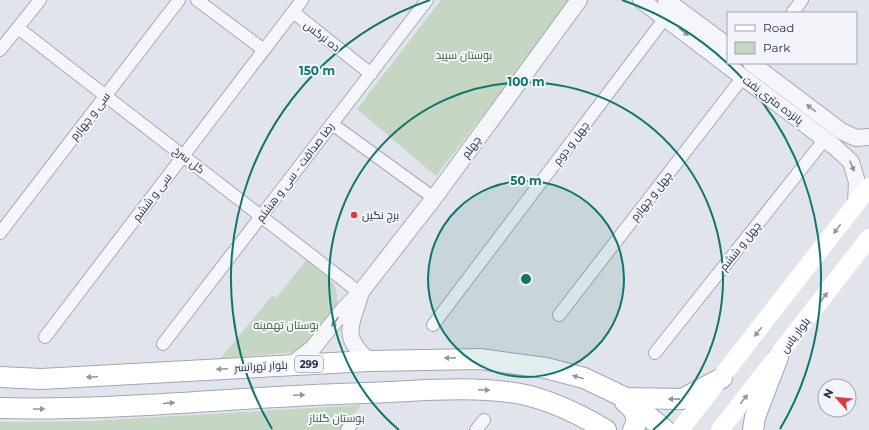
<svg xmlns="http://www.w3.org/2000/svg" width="869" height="430" viewBox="0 0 869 430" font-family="Montserrat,Cairo,sans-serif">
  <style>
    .green { fill: #c5d6c2 }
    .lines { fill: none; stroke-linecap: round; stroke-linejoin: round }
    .minor-casing { stroke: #a6aab7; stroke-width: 14 }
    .tertiary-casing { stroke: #a6aab7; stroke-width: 18 }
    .primary-casing { stroke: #a0a6b9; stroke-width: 22 }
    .minor { stroke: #f5f6f9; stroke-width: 12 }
    .tertiary { stroke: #f5f6f9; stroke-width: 16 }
    .secondary { stroke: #fff; stroke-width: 18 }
    .primary { stroke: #fff; stroke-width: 20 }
    .oneway { fill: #8e929f }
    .oneway2 { fill: #9497a2 }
    .ring { fill: none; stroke: #0f766e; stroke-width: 2 }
    .poi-dot { fill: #db3d3f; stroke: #f2f4f9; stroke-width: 1.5 }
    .labels { text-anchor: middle; stroke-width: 4; stroke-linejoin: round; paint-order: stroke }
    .shield { fill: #f2f4f9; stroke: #656a7b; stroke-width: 1 }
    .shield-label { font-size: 10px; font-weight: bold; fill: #282f45 }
    .street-label { font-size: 11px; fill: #282f45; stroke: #f2f4f9 }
    .park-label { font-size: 11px; fill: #376234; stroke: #f2f4f9 }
    .poi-label { font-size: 11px; fill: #282f45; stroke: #f2f4f9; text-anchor: start }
    .centre { fill: #0f766e; stroke: #f2f4f9; stroke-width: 2 }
    .ring-label { font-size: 12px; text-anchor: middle; font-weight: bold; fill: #0f766e; stroke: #f2f4f9; stroke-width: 4; stroke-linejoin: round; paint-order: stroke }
  </style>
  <rect width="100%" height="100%" fill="#e2e4ec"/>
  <g class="green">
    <polygon points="441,0 572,0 436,176 357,109"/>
    <path d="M307,259C323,271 343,285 336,307L310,343L296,352L220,359L272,296L276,298Z"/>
    <polygon points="361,405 342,430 0,430 0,422 91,421"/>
  </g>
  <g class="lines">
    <g class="minor-casing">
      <g id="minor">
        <polyline points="197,0 264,50"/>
        <polyline points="293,12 371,74"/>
        <polyline points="792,13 802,0"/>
        <polyline points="18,28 360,293"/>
        <polyline points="0,50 40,0"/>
        <polyline points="332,124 434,198"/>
        <polyline points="0,233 179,0"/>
        <polyline points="559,315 743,77"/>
        <polyline points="433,325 665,18"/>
        <polyline points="45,337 302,0"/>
        <polyline points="163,344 427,0"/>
        <polyline points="655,353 825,139"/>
        <polyline points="347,430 352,423"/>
        <polyline points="476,430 484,420"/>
      </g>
    </g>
    <g class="tertiary-casing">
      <g id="tertiary">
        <polyline points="641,0 835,147 851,162 857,182 856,203"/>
        <polyline points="666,0 728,46"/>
        <polyline points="751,63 841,131 856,138 869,137"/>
        <path d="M360,295C351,327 340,335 369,361"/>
        <polyline points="291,365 313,348 345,308 360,293 434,198 579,0"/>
      </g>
    </g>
    <g class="primary-casing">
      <g id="primary">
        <polyline points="0,377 41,379 369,361 480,359 546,368 584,378 626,398 682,399 722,378"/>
        <polyline points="626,398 665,430"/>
        <path d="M625,402C635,410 640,418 633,430"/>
        <path d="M0,408C122,411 245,396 367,393C418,391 471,385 521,394C550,400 581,415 606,430"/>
        <polyline points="753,430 755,417 778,357"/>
      </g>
    </g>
    <use href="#minor" class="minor"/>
    <use href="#tertiary" class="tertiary"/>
    <g class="secondary">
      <polyline points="680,430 869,187"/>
      <polyline points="720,430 869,238"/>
    </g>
    <use href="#primary" class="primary"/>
  </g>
  <defs><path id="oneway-solid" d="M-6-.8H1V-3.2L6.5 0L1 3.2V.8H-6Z"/></defs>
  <g class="oneway">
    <use href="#oneway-solid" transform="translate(684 32) rotate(37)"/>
    <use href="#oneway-solid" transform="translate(811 108) rotate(-143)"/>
    <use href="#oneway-solid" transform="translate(852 166) rotate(67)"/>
    <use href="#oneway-solid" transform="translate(335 322) rotate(126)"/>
  </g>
  <g class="oneway2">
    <use href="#oneway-solid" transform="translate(837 229) rotate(127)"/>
    <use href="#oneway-solid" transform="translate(824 297) rotate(-53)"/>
    <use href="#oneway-solid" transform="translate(758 332) rotate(128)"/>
    <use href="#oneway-solid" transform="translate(450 358) rotate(179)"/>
    <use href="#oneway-solid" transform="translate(222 369) rotate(177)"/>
    <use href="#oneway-solid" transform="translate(92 377) rotate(177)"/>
    <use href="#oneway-solid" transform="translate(578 377) rotate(-164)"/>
    <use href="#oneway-solid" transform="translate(484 390) rotate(3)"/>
    <use href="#oneway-solid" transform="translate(299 395) rotate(-3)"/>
    <use href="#oneway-solid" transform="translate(674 399) rotate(-179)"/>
    <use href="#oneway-solid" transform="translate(744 399) rotate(-51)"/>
    <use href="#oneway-solid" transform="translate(169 403) rotate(-5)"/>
    <use href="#oneway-solid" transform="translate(39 409)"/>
  </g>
  <circle cx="526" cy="279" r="98" fill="#0f766e" fill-opacity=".12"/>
  <g class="ring">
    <circle cx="526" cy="279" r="98"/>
    <path d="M399 430A197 197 0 1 1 653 430"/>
    <path d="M272 429A295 295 0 0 1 430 0M622 0A295 295 0 0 1 780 429"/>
  </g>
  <circle class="poi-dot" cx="354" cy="215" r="4"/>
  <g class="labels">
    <rect class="shield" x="295" y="356" width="28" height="16" rx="3"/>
    <g class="shield-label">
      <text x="309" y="368">299</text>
    </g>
    <g class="street-label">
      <text transform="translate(322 36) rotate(38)" y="4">ده نرگس</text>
      <text transform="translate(773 100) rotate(37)" y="4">پانزده متری نفت</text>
      <text transform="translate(90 116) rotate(-52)" y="4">سی و چهارم</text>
      <text transform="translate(571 143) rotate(-53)" y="4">چهل و دوم</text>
      <text transform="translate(471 147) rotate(-54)" y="4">چهلم</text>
      <text transform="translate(189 160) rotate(38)" y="4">گل سرخ</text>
      <text transform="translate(295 172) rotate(-53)" y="4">رضا صداقت - سی و هشتم</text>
      <text transform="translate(651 196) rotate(-52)" y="4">چهل و چهارم</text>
      <text transform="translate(152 197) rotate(-53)" y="4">سی و ششم</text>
      <text transform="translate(740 246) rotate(-52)" y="4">چهل و ششم</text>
      <text transform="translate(795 335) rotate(-53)" y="4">بلوار یاس</text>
      <text transform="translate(261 366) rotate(-3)" y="4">بلوار تهرانسر</text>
    </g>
    <g class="park-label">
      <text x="464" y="59">بوستان سپید</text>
      <text x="286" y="329">بوستان تهمینه</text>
      <text x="337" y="422">بوستان گلناز</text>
    </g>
    <g class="poi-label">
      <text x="362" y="219">برج نگین</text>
    </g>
  </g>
  <circle cx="526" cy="279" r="6" class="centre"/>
  <g class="ring-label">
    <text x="317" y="75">150 m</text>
    <text x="526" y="86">100 m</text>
    <text x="526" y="185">50 m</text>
  </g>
  <rect x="727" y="12" width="130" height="52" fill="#f2f4f9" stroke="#a1a5b1"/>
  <rect x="735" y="25" width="20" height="6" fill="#ffffff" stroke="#a1a5b1"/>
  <text x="763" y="32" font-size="12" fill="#282f45">Road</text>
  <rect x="735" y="42" width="20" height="12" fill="#c5d6c2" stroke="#a1a5b1"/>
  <text x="763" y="52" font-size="12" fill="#282f45">Park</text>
  <g transform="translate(837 398) rotate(297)"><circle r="19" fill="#f2f4f9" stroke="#a1a5b1"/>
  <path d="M0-3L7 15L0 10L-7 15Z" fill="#db3d3f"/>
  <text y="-6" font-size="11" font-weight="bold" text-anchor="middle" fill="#282f45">N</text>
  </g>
</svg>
